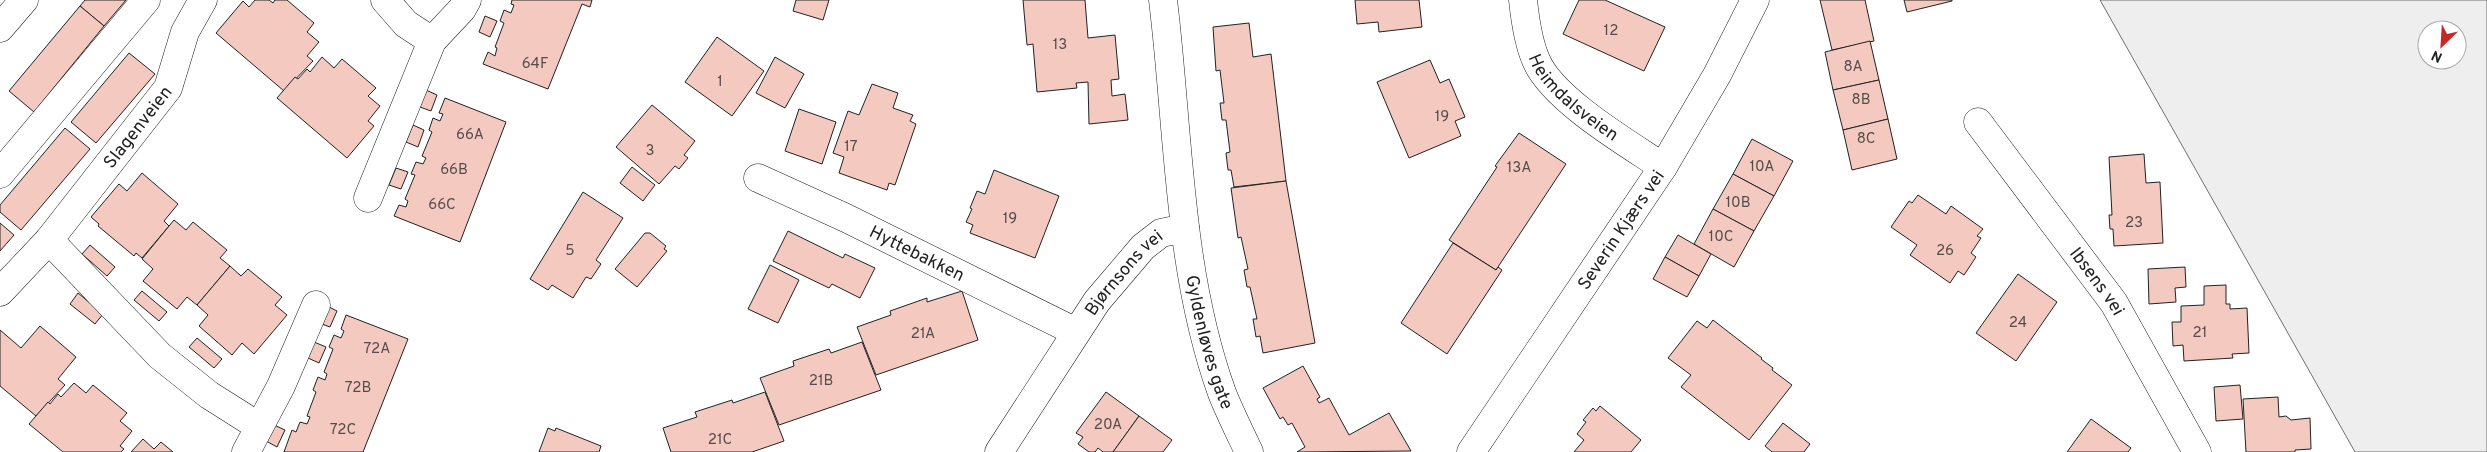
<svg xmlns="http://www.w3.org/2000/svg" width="2487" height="452" viewBox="0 0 2487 452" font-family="Overpass,sans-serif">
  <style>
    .green { fill: #eee; stroke: #6f6f6f; fill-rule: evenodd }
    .building { fill: #f3c9c0; stroke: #222 }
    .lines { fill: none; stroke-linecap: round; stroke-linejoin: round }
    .minor-casing { stroke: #222; stroke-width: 29 }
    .secondary-casing { stroke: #222; stroke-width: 29 }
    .minor { stroke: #fff; stroke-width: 28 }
    .secondary { stroke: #fff; stroke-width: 28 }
    .labels { text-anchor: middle; stroke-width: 4; stroke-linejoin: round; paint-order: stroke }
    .number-label { font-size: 15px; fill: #564c4a }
    .street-label { font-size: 18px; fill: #222; stroke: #fff }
  </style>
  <rect width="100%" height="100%" fill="#fff"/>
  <path class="green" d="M2100,0H2487V452H2355ZM2427,30H2457V60H2427Z"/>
  <g class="building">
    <polygon points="85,0 126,0 104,26 80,6"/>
    <polygon points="255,0 269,0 273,3 275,0 287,0 314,23 307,32 319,42 307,56 313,61 284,91 216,33 243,1 249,7"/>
    <polygon points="512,0 592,0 590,7 582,4 548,89 483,64 488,52 495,56 497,48 495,47 504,23 500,21 504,10 511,13 514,5 511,4"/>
    <polygon points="796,0 829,0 823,20 793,11"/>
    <polygon points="1023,0 1085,0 1088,38 1115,35 1119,79 1111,80 1112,96 1125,94 1128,120 1089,124 1088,82 1076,83 1077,88 1037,92 1033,44 1027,45"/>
    <polygon points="1355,0 1419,0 1422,27 1379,32 1378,22 1357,24"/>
    <polygon points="1579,0 1605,0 1665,27 1644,71 1563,34"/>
    <polygon points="1820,0 1865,0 1874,41 1832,50"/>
    <polygon points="1904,0 1952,0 1952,1 1907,12"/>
    <polygon points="80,6 104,26 34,112 9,91"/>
    <polygon points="485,16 497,21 490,37 479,32"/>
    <polygon points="1249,23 1253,57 1271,54 1286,181 1234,187 1231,170 1228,170 1226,153 1230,152 1226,120 1222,120 1220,103 1224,103 1220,70 1216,71 1213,27"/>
    <polygon points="717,37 764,71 732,116 685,82"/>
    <polygon points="1870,41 1879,80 1833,90 1825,52"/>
    <polygon points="129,53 155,74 96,143 71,122"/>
    <polygon points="322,57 334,68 342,59 376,88 368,96 380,106 368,121 374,126 347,158 277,98 295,77 298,79 307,69 310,72"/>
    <polygon points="775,57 804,74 785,108 756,93"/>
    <polygon points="1430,60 1440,83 1449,79 1465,117 1455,121 1461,136 1409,158 1377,82"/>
    <polygon points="1879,80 1888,119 1843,130 1833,90"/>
    <polygon points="872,84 898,93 893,108 913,115 910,121 916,124 895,185 889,183 887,190 839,173 844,157 833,153 848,111 859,115"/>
    <polygon points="426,90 437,95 431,111 420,107"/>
    <polygon points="445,98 506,122 460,242 394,216 399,205 406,207 408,201 405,199 415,175 411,174 416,162 423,164 426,158 422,156 432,132 429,130 433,118 440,121 443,114 439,113"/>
    <polygon points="652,105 695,141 684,155 688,158 679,169 675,166 659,184 616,147"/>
    <polygon points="799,109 836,122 822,164 785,151"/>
    <polygon points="1888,119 1897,159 1852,170 1843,130"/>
    <polygon points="413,125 424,130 418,147 406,142"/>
    <polygon points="65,128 90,149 21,230 0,212 0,205"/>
    <polygon points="1519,133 1566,164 1496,270 1449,240 1497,167 1495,166"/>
    <polygon points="1752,139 1793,161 1774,196 1733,174"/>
    <polygon points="2144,154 2146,183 2160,182 2163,243 2114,246 2113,229 2110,229 2109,215 2112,215 2109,157"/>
    <polygon points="632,167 655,185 643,201 620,183"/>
    <polygon points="396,168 408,172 401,189 389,185"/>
    <polygon points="994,170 1059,196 1035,258 970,233 973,225 966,222 972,209 970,208 977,191 985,194"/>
    <polygon points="142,173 178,204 164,221 169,226 142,258 136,253 134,256 98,226 99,224 91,217 119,184 127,191"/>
    <polygon points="1733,174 1774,196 1754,231 1713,209"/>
    <polygon points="1286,181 1315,343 1263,353 1260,336 1256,337 1253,319 1257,319 1250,287 1247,287 1244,270 1248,269 1241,237 1238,238 1231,188"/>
    <polygon points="583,192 623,218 596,260 601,264 591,279 586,277 573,298 552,285 548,290 530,279"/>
    <polygon points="1918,195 1946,214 1951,206 1983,229 1977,236 1981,238 1971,253 1976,257 1964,275 1958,271 1950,283 1910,255 1917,245 1891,227 1909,201 1912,203"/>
    <polygon points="1713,209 1754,231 1734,267 1694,244"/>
    <polygon points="174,220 186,230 193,222 227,250 220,258 230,266 197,305 187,297 177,309 143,281 153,269 142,259"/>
    <polygon points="0,223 14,235 0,251"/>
    <polygon points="788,231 843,258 845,254 875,268 860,298 832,284 829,288 773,261"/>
    <polygon points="645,233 650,233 666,246 664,249 667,251 637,287 615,269"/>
    <polygon points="1678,235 1711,254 1699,276 1665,257"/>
    <polygon points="1453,243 1496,270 1498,267 1502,270 1447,354 1401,323"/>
    <polygon points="90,245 115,267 107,276 82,254"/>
    <polygon points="1665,257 1699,276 1687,297 1653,279"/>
    <polygon points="770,265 799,280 778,323 748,309"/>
    <polygon points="230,266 241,276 248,269 282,297 275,305 287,315 254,354 242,343 232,355 199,326 208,315 197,305"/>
    <polygon points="2185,267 2186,287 2175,288 2176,302 2149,304 2148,269"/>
    <polygon points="2018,274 2057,302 2016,361 1976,333"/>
    <polygon points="2226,285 2226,304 2230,304 2230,309 2247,308 2249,353 2232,354 2233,358 2184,361 2183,345 2173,346 2172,322 2181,322 2181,306 2204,305 2204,286"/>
    <polygon points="142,291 167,312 159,321 134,300"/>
    <polygon points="962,291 978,340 876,375 857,327 891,315 890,311 927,298 927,302"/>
    <polygon points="78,293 103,314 95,324 70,304"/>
    <polygon points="327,306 337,311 330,327 319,323"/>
    <polygon points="346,315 408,339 363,452 284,452 292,430 296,432 300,422 307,424 310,417 307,416 316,392 313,390 318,377 325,380 327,374 324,372 333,349 329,347 334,335 341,338 344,331 341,329"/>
    <polygon points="1713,320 1762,358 1761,359 1773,368 1772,370 1792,385 1749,440 1681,387 1691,375 1668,358 1697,321 1707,328"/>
    <polygon points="40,326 76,357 58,379 65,385 36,416 0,386 0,330 21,348"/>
    <polygon points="197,338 222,359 214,368 189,347"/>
    <polygon points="314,342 326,347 319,363 308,358"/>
    <polygon points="862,342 881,390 779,425 760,378 794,366 793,361 829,349 831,353"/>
    <polygon points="1303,366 1320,397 1317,399 1319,403 1329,398 1349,435 1389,413 1411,451 1297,452 1305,447 1292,423 1288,425 1283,417 1280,419 1263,388"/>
    <polygon points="74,383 86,393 93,385 127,413 120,421 132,431 120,446 124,449 121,452 63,452 29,424 48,402 50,404 58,394 61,397"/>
    <polygon points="2240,385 2243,419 2216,421 2214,387"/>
    <polygon points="765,392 784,441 752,452 671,452 663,428 697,417 695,412 732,400 733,403"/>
    <polygon points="1106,392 1139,416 1113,452 1103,452 1098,448 1095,452 1089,452 1078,444 1083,437 1076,433"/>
    <polygon points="2278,397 2279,417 2286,416 2291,420 2310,418 2311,449 2295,450 2295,452 2246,452 2243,399"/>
    <polygon points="1600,406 1641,440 1631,452 1574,452 1584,440 1577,434 1586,422 1583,420 1593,408 1596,411"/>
    <polygon points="1139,416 1172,440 1163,452 1113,452"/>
    <polygon points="2091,419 2131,448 2128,452 2067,452"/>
    <polygon points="1783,423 1810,444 1804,452 1772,452 1765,446"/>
    <polygon points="274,425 285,430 277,447 266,441"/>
    <polygon points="548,428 555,431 556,428 601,446 599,452 539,452"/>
    <polygon points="143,439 154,449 161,442 173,452 131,452"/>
  </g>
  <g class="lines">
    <g class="minor-casing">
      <g id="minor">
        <polyline points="385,0 406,24 432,41"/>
        <path id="s1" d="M1163,0C1179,130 1177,268 1222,393C1230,413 1240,433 1249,452"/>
        <path id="s2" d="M1523,0C1525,19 1528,42 1536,60C1552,99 1627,143 1663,167"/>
        <path id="s3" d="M1978,122L2114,303L2197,452"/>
        <polyline points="0,174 146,0"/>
        <path id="s4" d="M758,178L846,218L1076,332"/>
        <polyline points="368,198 432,41 462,9 467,0"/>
        <polyline points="49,240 160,356 209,395 258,426"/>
        <path id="s5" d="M0,292L49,240L168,88L185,32L203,0"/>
        <polyline points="246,452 281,386 316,305"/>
        <path id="s6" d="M999,452L1097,301L1143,247L1161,233L1185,228"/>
      </g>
    </g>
    <g class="secondary-casing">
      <g id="secondary">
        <polyline points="0,28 24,0"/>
        <path id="s7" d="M1471,452L1663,167L1717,75L1755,0"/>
      </g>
    </g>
    <use href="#minor" class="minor"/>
    <use href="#secondary" class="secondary"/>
  </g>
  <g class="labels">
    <g class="number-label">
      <text x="1611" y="35">12</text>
      <text x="1060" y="49">13</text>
      <text x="535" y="68">64F</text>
      <text x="1853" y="71">8A</text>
      <text x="720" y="86">1</text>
      <text x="1861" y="104">8B</text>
      <text x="1442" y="121">19</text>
      <text x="470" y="139">66A</text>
      <text x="1866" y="143">8C</text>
      <text x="851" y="151">17</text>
      <text x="650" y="155">3</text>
      <text x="1762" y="171">10A</text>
      <text x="1519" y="172">13A</text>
      <text x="454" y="174">66B</text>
      <text x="1738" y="207">10B</text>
      <text x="442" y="209">66C</text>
      <text x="1010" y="223">19</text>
      <text x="2134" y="227">23</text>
      <text x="1721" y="241">10C</text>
      <text x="570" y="255">5</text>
      <text x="1945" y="255">26</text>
      <text x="2018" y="327">24</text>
      <text x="2200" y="337">21</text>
      <text x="923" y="338">21A</text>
      <text x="377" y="353">72A</text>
      <text x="821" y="385">21B</text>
      <text x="358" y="392">72B</text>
      <text x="1108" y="429">20A</text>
      <text x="343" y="434">72C</text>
      <text x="720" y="444">21C</text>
    </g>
    <g class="street-label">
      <text dy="6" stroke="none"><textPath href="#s2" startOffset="115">Heimdalsveien</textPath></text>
      <text dy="6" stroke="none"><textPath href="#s5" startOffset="215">Slagenveien</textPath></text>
      <text dy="6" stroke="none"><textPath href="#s7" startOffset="268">Severin Kjærs vei</textPath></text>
      <text dy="6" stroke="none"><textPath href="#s4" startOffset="176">Hyttebakken</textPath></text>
      <text dy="6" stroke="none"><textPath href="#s6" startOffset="219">Bjørnsons vei</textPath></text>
      <text dy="6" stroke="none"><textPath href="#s3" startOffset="199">Ibsens vei</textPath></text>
      <text dy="6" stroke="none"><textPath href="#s1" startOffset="346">Gyldenløves gate</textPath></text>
    </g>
  </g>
  <g transform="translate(2442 45) rotate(205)"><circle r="24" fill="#ffffff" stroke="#a7a7a7"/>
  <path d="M0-4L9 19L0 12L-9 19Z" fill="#c62828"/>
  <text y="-8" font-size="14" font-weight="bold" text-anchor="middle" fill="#222222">N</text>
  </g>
</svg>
